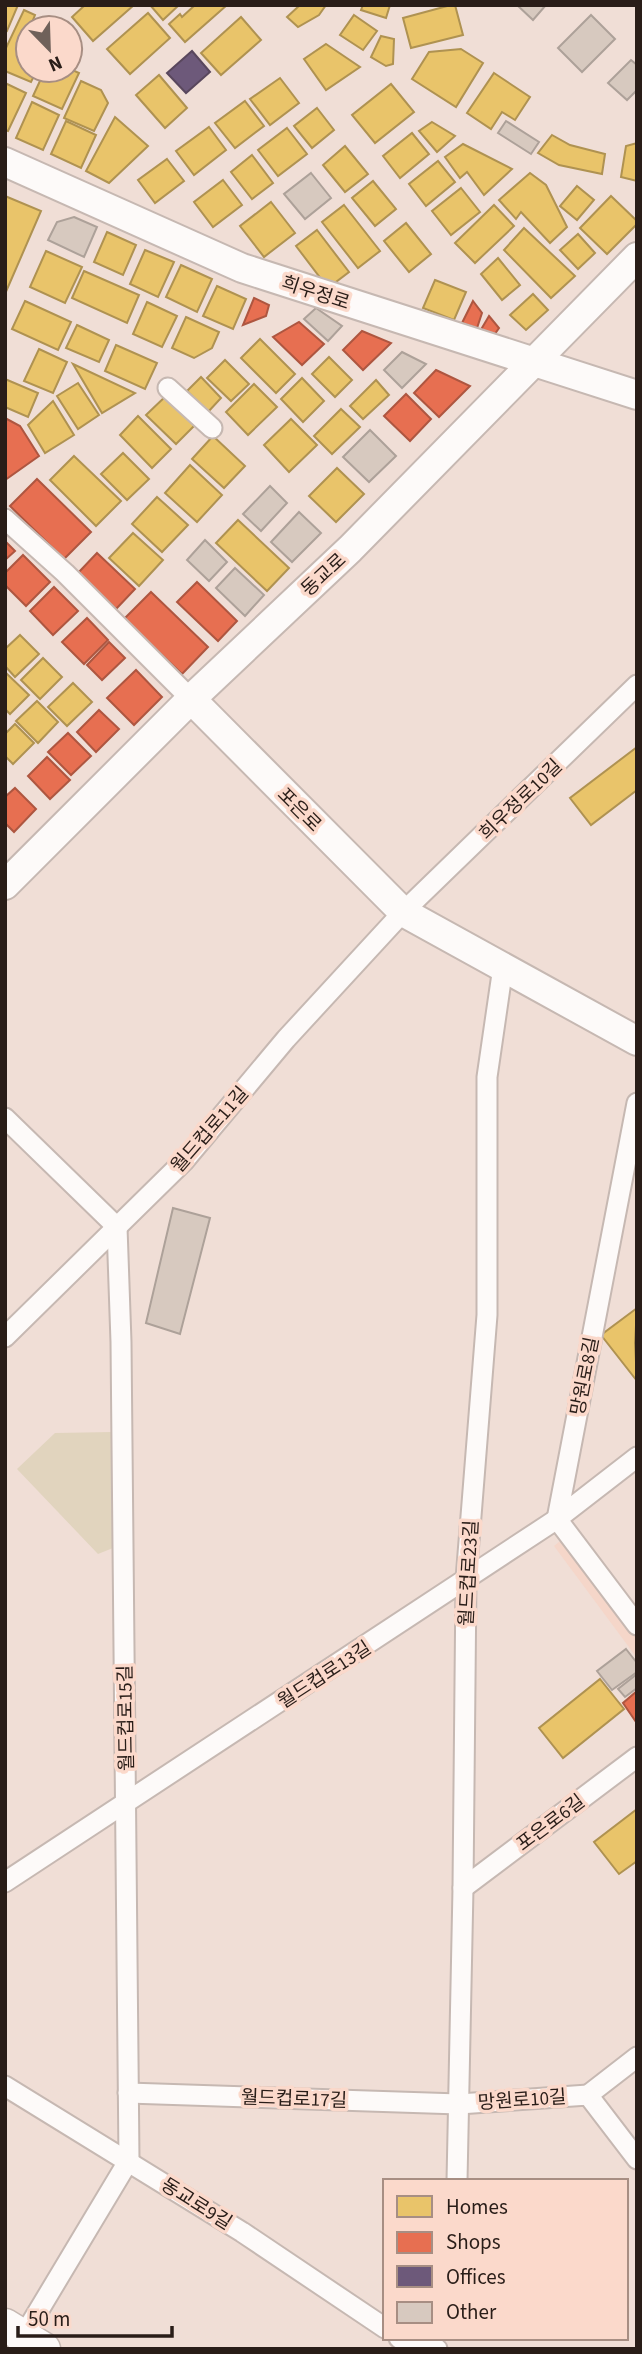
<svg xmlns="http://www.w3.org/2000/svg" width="642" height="2354" viewBox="0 0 642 2354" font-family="'Source Sans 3','Noto Sans KR',sans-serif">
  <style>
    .built { fill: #f5d6c9 }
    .green { fill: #e1d4be }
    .homes { fill: #e9c46a; stroke: #af9251; stroke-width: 2 }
    .shops { fill: #e76f51; stroke: #ae5640; stroke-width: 2 }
    .offices { fill: #6d597a; stroke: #59475d; stroke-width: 2 }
    .building { fill: #d7c9bf; stroke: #ada199; stroke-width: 2 }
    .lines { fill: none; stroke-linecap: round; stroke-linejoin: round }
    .street-casing { stroke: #c6b8b2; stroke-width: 23 }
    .secondary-casing { stroke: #c6b8b2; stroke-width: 32 }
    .primary-casing { stroke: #c6b8b2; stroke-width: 35 }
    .street { stroke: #fdfaf9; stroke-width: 19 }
    .secondary { stroke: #fdfaf9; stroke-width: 28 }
    .primary { stroke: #fdfaf9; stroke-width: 32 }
    .labels { text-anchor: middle; stroke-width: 7; stroke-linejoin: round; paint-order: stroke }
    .street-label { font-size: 19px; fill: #291d18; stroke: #fbd9cb }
  </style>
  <rect width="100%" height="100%" fill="#f0ded6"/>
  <polygon class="built" points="570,1533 637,1618 637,1658 554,1546"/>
  <polygon class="green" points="112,1432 113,1548 98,1554 17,1469 55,1433"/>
  <g class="homes">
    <polygon points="5,5 18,5 7,31 5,30"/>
    <polygon points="85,5 134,5 93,41 72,17"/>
    <polygon points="150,5 179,5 163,20"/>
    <polygon points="195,5 227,5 185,42 169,24 180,14 182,17"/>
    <polygon points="300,5 326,5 319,15 298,27 287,17"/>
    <polygon points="363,5 390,5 386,18 361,10"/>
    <polygon points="451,5 455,5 463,35 411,48 403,18"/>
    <polygon points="24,10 35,15 33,20 43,24 41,28 28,28 28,70 37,70 31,82 5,71 5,50"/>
    <polygon points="148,13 170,38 130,74 107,49"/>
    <polygon points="354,15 377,31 363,50 340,35"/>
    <polygon points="241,17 261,40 221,75 201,53"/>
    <polygon points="381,36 394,39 393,64 386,66 371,57"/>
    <polygon points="326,44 360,67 326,90 304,59"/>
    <polygon points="461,49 483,63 456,107 412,79 429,52"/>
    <polygon points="70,64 72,65 70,69 79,73 62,109 33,96 45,70 70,70"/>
    <polygon points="494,73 530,97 515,120 502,112 491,129 467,113"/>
    <polygon points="159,75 187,108 165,128 136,95"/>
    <polygon points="280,78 299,103 270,125 250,99"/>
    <polygon points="81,81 101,90 108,103 94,131 64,118"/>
    <polygon points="5,83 26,93 8,131 5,130"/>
    <polygon points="391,84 414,112 375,143 352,115"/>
    <polygon points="245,101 264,126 235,148 215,123"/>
    <polygon points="32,102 59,115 43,150 16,138"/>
    <polygon points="317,108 334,130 312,148 294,126"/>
    <polygon points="115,117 148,146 109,183 86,171"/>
    <polygon points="66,121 96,135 81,168 51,154"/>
    <polygon points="432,122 455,136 437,152 419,131"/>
    <polygon points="209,127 226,150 194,175 176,151"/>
    <polygon points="287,128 307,154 278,176 258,150"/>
    <polygon points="412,133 429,154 400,178 383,156"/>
    <polygon points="552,135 570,145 605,154 602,174 559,165 538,153"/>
    <polygon points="637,143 637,181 621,177 626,146"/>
    <polygon points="463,144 512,169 484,195 467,172 460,178 445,157"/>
    <polygon points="345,146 368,174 345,192 323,165"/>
    <polygon points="252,155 273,183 252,199 231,172"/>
    <polygon points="167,159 184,181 155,203 138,180"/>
    <polygon points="438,161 455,182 426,206 409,184"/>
    <polygon points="530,173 546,185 567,227 550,243 521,212 516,219 499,200"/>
    <polygon points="223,180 242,205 213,227 194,202"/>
    <polygon points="373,181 396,209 375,226 352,198"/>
    <polygon points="577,186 594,200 577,220 560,206"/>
    <polygon points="461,188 480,212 451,235 432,211"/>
    <polygon points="5,196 41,211 5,294"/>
    <polygon points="611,196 637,221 637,224 607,254 580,228"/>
    <polygon points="271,202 295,233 264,257 240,226"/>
    <polygon points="344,205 380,251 358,268 322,222"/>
    <polygon points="494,205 514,226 475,263 455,243"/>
    <polygon points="406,223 431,254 409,272 384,241"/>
    <polygon points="524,228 575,276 551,298 504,250"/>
    <polygon points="317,230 349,272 328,288 296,246"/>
    <polygon points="107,232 136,245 123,275 94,262"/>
    <polygon points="578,234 595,253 578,269 560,250"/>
    <polygon points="145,250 174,262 158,297 130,284"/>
    <polygon points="46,251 82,267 65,303 30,287"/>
    <polygon points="498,258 520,285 502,300 481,274"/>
    <polygon points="181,265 212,279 197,312 166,297"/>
    <polygon points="84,271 139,295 127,323 72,298"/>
    <polygon points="435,280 466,292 454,320 423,308"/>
    <polygon points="217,286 246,299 233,329 203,316"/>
    <polygon points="533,294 548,310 526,330 510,315"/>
    <polygon points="25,301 71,322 58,350 12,329"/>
    <polygon points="147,302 177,316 162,347 133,334"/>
    <polygon points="186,317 219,332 212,348 194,358 172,348"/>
    <polygon points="77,325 109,340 99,362 66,348"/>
    <polygon points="260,339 295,374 276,393 241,358"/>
    <polygon points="116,345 157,363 145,389 105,371"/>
    <polygon points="39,349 67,362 53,393 24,381"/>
    <polygon points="329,357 352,380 335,397 312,374"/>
    <polygon points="225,360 249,384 231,401 207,378"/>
    <polygon points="73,364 135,393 102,413"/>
    <polygon points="201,377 221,398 208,412 187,391"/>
    <polygon points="302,378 324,401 303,422 281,399"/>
    <polygon points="5,379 38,393 28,417 5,407"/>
    <polygon points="376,380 389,395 363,419 350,406"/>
    <polygon points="78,383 99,415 78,429 57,396"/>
    <polygon points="254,384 277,407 248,435 226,412"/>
    <polygon points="168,394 197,423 176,444 146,415"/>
    <polygon points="53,401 74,435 45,453 28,425"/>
    <polygon points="341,409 360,427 332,454 314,436"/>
    <polygon points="138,416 171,449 152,468 120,435"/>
    <polygon points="291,419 317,445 289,472 264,445"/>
    <polygon points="213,436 245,466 224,488 192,459"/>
    <polygon points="123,453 149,479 127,500 101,474"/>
    <polygon points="74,456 121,501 96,526 50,480"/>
    <polygon points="190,465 222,495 197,522 165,493"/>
    <polygon points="337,468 364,494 336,522 309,496"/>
    <polygon points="157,497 188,525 162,552 132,524"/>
    <polygon points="238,520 289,568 267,591 216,543"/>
    <polygon points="133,533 163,560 139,586 109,558"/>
    <polygon points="20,635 39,654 15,677 5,666 5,649"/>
    <polygon points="43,658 62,677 40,699 21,680"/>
    <polygon points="5,672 29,695 10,714 5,709"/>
    <polygon points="73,683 92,702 67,726 48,707"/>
    <polygon points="37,701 58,722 38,743 16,721"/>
    <polygon points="15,724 34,743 13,764 5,756 5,734"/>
    <polygon points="637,747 637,790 591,825 570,798"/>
    <polygon points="637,1308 635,1343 637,1381 601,1335"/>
    <polygon points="600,1679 624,1709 563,1758 539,1728"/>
    <polygon points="637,1809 637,1861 619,1874 594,1842"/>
  </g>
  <g class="shops">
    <polygon points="254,298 269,305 266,316 243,325"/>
    <polygon points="473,301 482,313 477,328 462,323"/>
    <polygon points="489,316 499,328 492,338 479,333"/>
    <polygon points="299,322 324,344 302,365 273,337"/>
    <polygon points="362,331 391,343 363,370 343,350"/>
    <polygon points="436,370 470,386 439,417 414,393"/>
    <polygon points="406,394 431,419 410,441 384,416"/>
    <polygon points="5,418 20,426 39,456 5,480"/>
    <polygon points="37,479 91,532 64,559 10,506"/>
    <polygon points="5,541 15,551 5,560"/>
    <polygon points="97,553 135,589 116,609 78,573"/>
    <polygon points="23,555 50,582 26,606 5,585 5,573"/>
    <polygon points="197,582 237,621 218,641 177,602"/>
    <polygon points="54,587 78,611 53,635 30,611"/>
    <polygon points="151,592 208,647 182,674 124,619"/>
    <polygon points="87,618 108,640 84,664 62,642"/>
    <polygon points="109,642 125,658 102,680 87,665"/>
    <polygon points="136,670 162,697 134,725 107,698"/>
    <polygon points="99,710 119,729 96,752 77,732"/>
    <polygon points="68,733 91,756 71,775 48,752"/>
    <polygon points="47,757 70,780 50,799 28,776"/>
    <polygon points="15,788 36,809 14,832 5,823 5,797"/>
    <polygon points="637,1691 637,1721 636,1722 623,1703"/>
  </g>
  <polygon class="offices" points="192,51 210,72 186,93 167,73"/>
  <g class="building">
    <polygon points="517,5 546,5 533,20"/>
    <polygon points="591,15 615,39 582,72 558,48"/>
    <polygon points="631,60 637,65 637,90 627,100 608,83"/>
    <polygon points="506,121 539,142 531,154 498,133"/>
    <polygon points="311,173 331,198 305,219 284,194"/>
    <polygon points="74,217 97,227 84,257 48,240 57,222"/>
    <polygon points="316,308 342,326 328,341 304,319"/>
    <polygon points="402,352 426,364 402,388 384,370"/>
    <polygon points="370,430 396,456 369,482 343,457"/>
    <polygon points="270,486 287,503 261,531 243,514"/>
    <polygon points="299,512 321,533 292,562 271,542"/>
    <polygon points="205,540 227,562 209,581 187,560"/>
    <polygon points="235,568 264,595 245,616 216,588"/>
    <polygon points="173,1208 210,1218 180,1334 146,1323"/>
    <polygon points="626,1649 637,1663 637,1672 612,1690 597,1671"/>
    <polygon points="637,1674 637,1688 625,1697 618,1689"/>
  </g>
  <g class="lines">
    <g class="street-casing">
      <g id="street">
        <polyline points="168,388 212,428"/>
        <polyline points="5,519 65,573 191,699"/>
        <polyline points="637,1103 557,1519 637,1625"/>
        <polyline points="5,1118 117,1227 121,1342 129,2160 18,2345"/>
        <polyline points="5,1337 184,1161 286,1039 403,912 637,685"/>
        <polyline points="5,1882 557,1519 637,1457"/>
        <polyline points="463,1888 637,1757"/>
        <polyline points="5,2086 242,2232 385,2328"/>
        <polyline points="128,2093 459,2104 588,2095 637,2159"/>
        <polyline points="588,2095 637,2057"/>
        <polyline points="457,2181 463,1888 466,1579 487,1315 487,1077 503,967"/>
        <polyline points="399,2338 410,2345 431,2345 437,2349"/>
      </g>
    </g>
    <g class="secondary-casing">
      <g id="secondary">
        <polyline points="5,162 242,268 637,395"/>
        <polyline points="191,699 403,912 637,1041"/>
        <polyline points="5,885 191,699 350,549 637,257"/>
      </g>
    </g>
    <g class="primary-casing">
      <polyline id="primary" points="5,2325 44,2349"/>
    </g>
    <use href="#street" class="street"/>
    <use href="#secondary" class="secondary"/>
    <use href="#primary" class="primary"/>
  </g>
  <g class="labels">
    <g class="street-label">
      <text transform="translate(316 292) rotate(18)" y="7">희우정로</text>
      <text transform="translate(323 574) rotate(-43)" y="7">동교로</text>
      <text transform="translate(520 799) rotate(-44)" y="7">희우정로10길</text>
      <text transform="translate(300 809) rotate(45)" y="7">포은로</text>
      <text transform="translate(209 1129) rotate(-49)" y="7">월드컵로11길</text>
      <text transform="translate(584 1376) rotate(-79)" y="7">망원로8길</text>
      <text transform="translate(468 1573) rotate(-87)" y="7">월드컵로23길</text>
      <text transform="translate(324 1674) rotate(-33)" y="7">월드컵로13길</text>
      <text transform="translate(125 1718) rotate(-91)" y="7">월드컵로15길</text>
      <text transform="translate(550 1822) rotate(-37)" y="7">포은로6길</text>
      <text transform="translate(294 2098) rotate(2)" y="7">월드컵로17길</text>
      <text transform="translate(522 2099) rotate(-4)" y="7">망원로10길</text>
      <text transform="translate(197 2203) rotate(32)" y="7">동교로9길</text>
    </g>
  </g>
  <rect width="642" height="2354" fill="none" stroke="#291d18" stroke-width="14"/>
  <rect x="383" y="2179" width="245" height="161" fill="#fbd9cb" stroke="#a78e83" stroke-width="2"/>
  <rect x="397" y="2196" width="35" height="21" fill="#e9c46a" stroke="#a78e83" stroke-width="2"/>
  <text x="446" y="2214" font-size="21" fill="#291d18">Homes</text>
  <rect x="397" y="2232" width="35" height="21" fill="#e76f51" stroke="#a78e83" stroke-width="2"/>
  <text x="446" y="2249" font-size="21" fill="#291d18">Shops</text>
  <rect x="397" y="2266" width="35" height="21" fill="#6d597a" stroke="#a78e83" stroke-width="2"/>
  <text x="446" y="2284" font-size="21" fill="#291d18">Offices</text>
  <rect x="397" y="2302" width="35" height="21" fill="#d7c9bf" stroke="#a78e83" stroke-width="2"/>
  <text x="446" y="2319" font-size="21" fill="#291d18">Other</text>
  <g transform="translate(49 49) rotate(157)"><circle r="33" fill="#fbd9cb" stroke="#a78e83" stroke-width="2"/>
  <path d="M0-5L12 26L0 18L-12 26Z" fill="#6f615a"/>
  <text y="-10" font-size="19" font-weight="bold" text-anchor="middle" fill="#291d18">N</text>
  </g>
  <path d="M18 2326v10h154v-10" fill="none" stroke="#291d18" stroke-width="3.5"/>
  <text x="28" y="2326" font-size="21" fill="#291d18" stroke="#fbd9cb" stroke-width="5" paint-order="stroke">50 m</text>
</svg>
